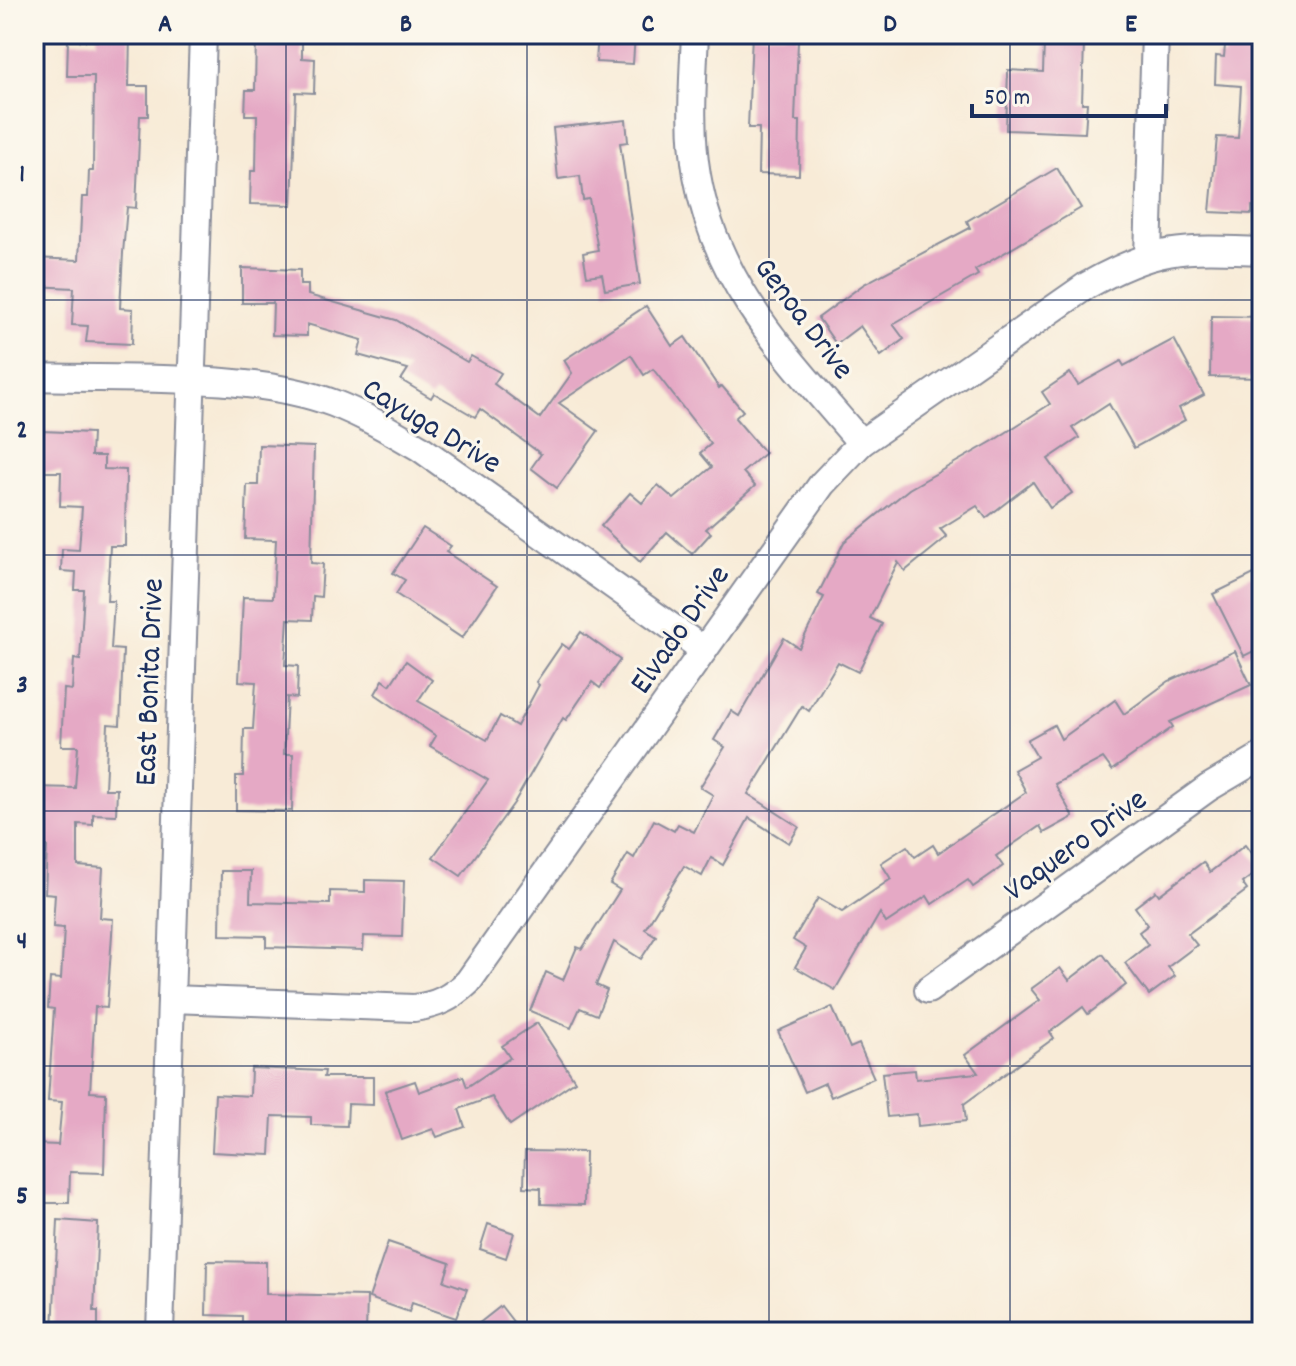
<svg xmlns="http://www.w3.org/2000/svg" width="1296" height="1366" viewBox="0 0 1296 1366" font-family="Dekko,sans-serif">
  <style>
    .building { fill: #e5a9c5 }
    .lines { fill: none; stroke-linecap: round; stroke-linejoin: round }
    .minor-casing { stroke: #8a8d9a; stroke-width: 30 }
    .minor { stroke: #fff; stroke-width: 26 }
    .grid { fill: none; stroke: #1b2f5e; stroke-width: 2; stroke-opacity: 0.55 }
    .labels { text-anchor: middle; stroke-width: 6; stroke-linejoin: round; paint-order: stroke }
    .street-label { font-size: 32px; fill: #1b2f5e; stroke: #fbf7ec }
    .neatline { fill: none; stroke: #1b2f5e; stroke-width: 3 }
    .grid-label { font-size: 26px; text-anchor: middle; font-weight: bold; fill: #1b2f5e }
  </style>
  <rect width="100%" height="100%" fill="#fbf7ec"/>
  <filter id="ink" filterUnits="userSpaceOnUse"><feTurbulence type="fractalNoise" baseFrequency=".0125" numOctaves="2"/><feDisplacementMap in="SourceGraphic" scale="16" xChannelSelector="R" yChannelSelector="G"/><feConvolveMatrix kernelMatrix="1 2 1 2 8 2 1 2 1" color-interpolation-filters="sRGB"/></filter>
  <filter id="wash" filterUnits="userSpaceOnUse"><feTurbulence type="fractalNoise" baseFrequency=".006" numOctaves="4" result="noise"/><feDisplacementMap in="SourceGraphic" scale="32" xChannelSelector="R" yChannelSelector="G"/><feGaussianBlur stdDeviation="1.8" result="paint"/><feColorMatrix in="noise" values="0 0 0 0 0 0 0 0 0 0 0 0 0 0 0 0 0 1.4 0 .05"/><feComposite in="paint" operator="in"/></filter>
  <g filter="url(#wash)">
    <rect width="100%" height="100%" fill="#f8ebd7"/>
    <g id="blocks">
      <g class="building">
        <polygon points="97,34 130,34 129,86 148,86 148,116 140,116 136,208 127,207 123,253 120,308 133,309 132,344 86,342 88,326 72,325 74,288 34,286 34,258 79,260 82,197 88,197 89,171 93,171 94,76 67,76 68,40 97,41"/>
        <polygon points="598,34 635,34 633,64 596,62"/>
        <polygon points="752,34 796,34 798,41 795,121 800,121 799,175 758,174 759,128 748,128"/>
        <polygon points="1226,34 1254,34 1253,58 1262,59 1262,207 1252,206 1252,214 1210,212 1217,137 1238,138 1241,86 1215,84 1216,56 1224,57"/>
        <polygon points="256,35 302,37 302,58 315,59 314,93 296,92 292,205 250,204 251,171 256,171 257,115 245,115 246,90 255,90"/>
        <polygon points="1044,42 1084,44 1082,103 1087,103 1085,133 1006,130 1008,70 1043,72"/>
        <polygon points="626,120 628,142 620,143 640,284 605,290 602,274 587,276 583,253 598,250 589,199 583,200 580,176 558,179 553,128"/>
        <polygon points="1057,168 1081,208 975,270 978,275 893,324 904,339 881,356 860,326 836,344 818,318 864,284 970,228 967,221"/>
        <polygon points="242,268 300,270 300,285 308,285 308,295 396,320 467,362 471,356 501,373 494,384 540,418 572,373 564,360 646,306 672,346 685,337 719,388 722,386 743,411 735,418 765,453 743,472 755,486 706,529 711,533 692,554 667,532 640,562 601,526 630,493 642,503 658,485 674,499 712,467 700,453 711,444 653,369 644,375 631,355 559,403 598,431 557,488 531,468 541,454 480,409 475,417 434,393 431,398 401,380 408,369 358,355 362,340 307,324 307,336 272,335 273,303 242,303"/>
        <polygon points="1211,316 1262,317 1262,378 1210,377"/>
        <polygon points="1174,339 1204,395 1179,408 1185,420 1134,448 1109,404 1072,428 1079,438 1048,459 1072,493 1050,508 1033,482 986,518 977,506 940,529 947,537 905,571 898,562 870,618 882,624 858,672 838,662 809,711 802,706 748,794 799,827 789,843 749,818 723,865 711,858 702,876 684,866 645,929 656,936 641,959 614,942 596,985 607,990 597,1015 580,1008 571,1028 530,1011 546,972 563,980 577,947 582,949 620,890 610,884 628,854 634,858 654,820 674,831 678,824 694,832 713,795 700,787 725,747 714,740 731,711 739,716 784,638 799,648 824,597 818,594 844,542 909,489 993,441 1050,404 1042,392 1070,373 1078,385 1121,361 1124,366"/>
        <polygon points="41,431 92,433 91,456 104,456 104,469 126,470 125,546 110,546 107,601 114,601 111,649 123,650 120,725 108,724 105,789 117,789 116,815 93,814 93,825 78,824 78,866 103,868 100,918 113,919 107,1008 95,1007 90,1092 106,1093 104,1173 70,1172 69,1203 34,1203 34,1144 58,1145 62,1102 48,1101 54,1009 48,1008 50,978 61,979 64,928 53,927 55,894 45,893 47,846 34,845 34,787 75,788 78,746 61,746 64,689 72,690 74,659 80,660 84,590 75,590 76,572 61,571 62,549 79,550 82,507 60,506 61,472 40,472"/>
        <polygon points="259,445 314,447 311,563 323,564 321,597 313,596 312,620 288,619 285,665 298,666 297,698 287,697 284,754 293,754 292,811 236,810 236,776 243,776 244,729 253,729 256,682 239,681 243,597 273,598 276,540 245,539 247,485 258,485"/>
        <polygon points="423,528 451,546 446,552 497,586 462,638 396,594 405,580 393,573"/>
        <polygon points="1262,570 1262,647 1244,656 1213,594"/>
        <polygon points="581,632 620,660 600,688 592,682 566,720 563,718 514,803 461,876 433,857 488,780 430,746 436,736 375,694 383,680 390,685 406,661 432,680 418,701 487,740 500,716 517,726 539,685 536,682 562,644 569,649"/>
        <polygon points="1235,651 1251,685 1170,722 1173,727 1112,770 1103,758 1055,784 1073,817 1044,833 1040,826 996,856 1003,866 973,887 968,880 932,904 927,896 886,923 880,913 835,990 795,967 806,948 793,940 818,898 842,912 891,879 881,863 907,846 915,857 933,845 938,853 1026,792 1014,770 1037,757 1027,740 1054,725 1061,739 1115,700 1124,714 1169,681"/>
        <polygon points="1245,845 1262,868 1242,883 1247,890 1188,934 1197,945 1168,967 1175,976 1149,995 1125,963 1148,945 1139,932 1148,925 1135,907 1156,891 1159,895 1203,862 1210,872"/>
        <polygon points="221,871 251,871 250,902 330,904 330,891 365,892 365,880 404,881 402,937 364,936 363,950 266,947 266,936 220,935"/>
        <polygon points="1103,954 1126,985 1088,1014 1083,1007 1050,1032 1054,1038 964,1104 966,1121 918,1126 917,1114 887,1117 882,1073 915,1070 916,1079 978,1073 965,1055 1040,1000 1031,989 1060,968 1069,980"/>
        <polygon points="832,1007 850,1048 859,1044 874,1078 831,1097 825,1083 805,1092 778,1031"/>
        <polygon points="537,1023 575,1081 510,1125 492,1097 459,1109 465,1127 437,1137 433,1129 402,1140 385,1091 415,1081 419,1092 463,1076 467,1087 510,1058 502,1046"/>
        <polygon points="251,1068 325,1071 324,1077 373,1077 373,1105 348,1104 347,1126 311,1125 311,1117 272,1116 270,1155 212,1152 215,1094 250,1096"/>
        <polygon points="525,1151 585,1152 584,1205 541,1204 541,1188 524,1187"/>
        <polygon points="58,1220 98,1223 94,1311 98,1311 98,1332 53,1332"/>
        <polygon points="488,1224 514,1233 506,1258 480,1249"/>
        <polygon points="388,1242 450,1263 444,1281 467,1289 456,1318 412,1303 409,1312 369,1298"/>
        <polygon points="207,1261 266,1262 266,1294 367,1296 366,1332 242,1332 242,1316 206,1315"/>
        <polygon points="501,1306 521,1332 468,1332"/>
      </g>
    </g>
  </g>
  <g filter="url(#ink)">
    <use href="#blocks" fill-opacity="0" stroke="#8a8d9a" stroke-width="2"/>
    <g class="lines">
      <g class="minor-casing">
        <g id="minor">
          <path d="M695,34C693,81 689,129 697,175C716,287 791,360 861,443"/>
          <polyline points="1148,256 1155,34"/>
          <path d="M34,377C123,380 251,372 333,403C364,415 391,431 420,448L704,650"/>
          <polyline points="928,990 1208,788 1262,756"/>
          <path d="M171,999L414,1008C437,1005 451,998 468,982L822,484L861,443L1086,286C1156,246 1184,248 1262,251"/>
          <polyline points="160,1332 203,34"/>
        </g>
      </g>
      <use href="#minor" class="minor"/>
    </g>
  </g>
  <path class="grid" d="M286,34V1332M527,34V1332M769,34V1332M1010,34V1332M34,300H1262M34,555H1262M34,811H1262M34,1066H1262"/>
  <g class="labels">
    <g class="street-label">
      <text transform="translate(806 317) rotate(53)" y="11">Genoa Drive</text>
      <text transform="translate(433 424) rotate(31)" y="11">Cayuga Drive</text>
      <text transform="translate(678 628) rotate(-55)" y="11">Elvado Drive</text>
      <text transform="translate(147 682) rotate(-88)" y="11">East Bonita Drive</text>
      <text transform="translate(1074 843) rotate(-36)" y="11">Vaquero Drive</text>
    </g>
  </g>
  <rect width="1296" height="1366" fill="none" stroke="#fbf7ec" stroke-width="88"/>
  <path d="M972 104v12h194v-12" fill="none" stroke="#1b2f5e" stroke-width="4"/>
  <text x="984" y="104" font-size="24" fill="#1b2f5e" stroke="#fbf7ec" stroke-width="6" paint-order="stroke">50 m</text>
  <rect x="44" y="44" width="1208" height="1278" class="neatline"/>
  <g class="grid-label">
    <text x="165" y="31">A</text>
    <text x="406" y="31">B</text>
    <text x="648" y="31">C</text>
    <text x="890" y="31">D</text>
    <text x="1131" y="31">E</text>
    <text x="22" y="181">1</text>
    <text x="22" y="437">2</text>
    <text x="22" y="692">3</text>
    <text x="22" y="948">4</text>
    <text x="22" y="1203">5</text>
  </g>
</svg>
